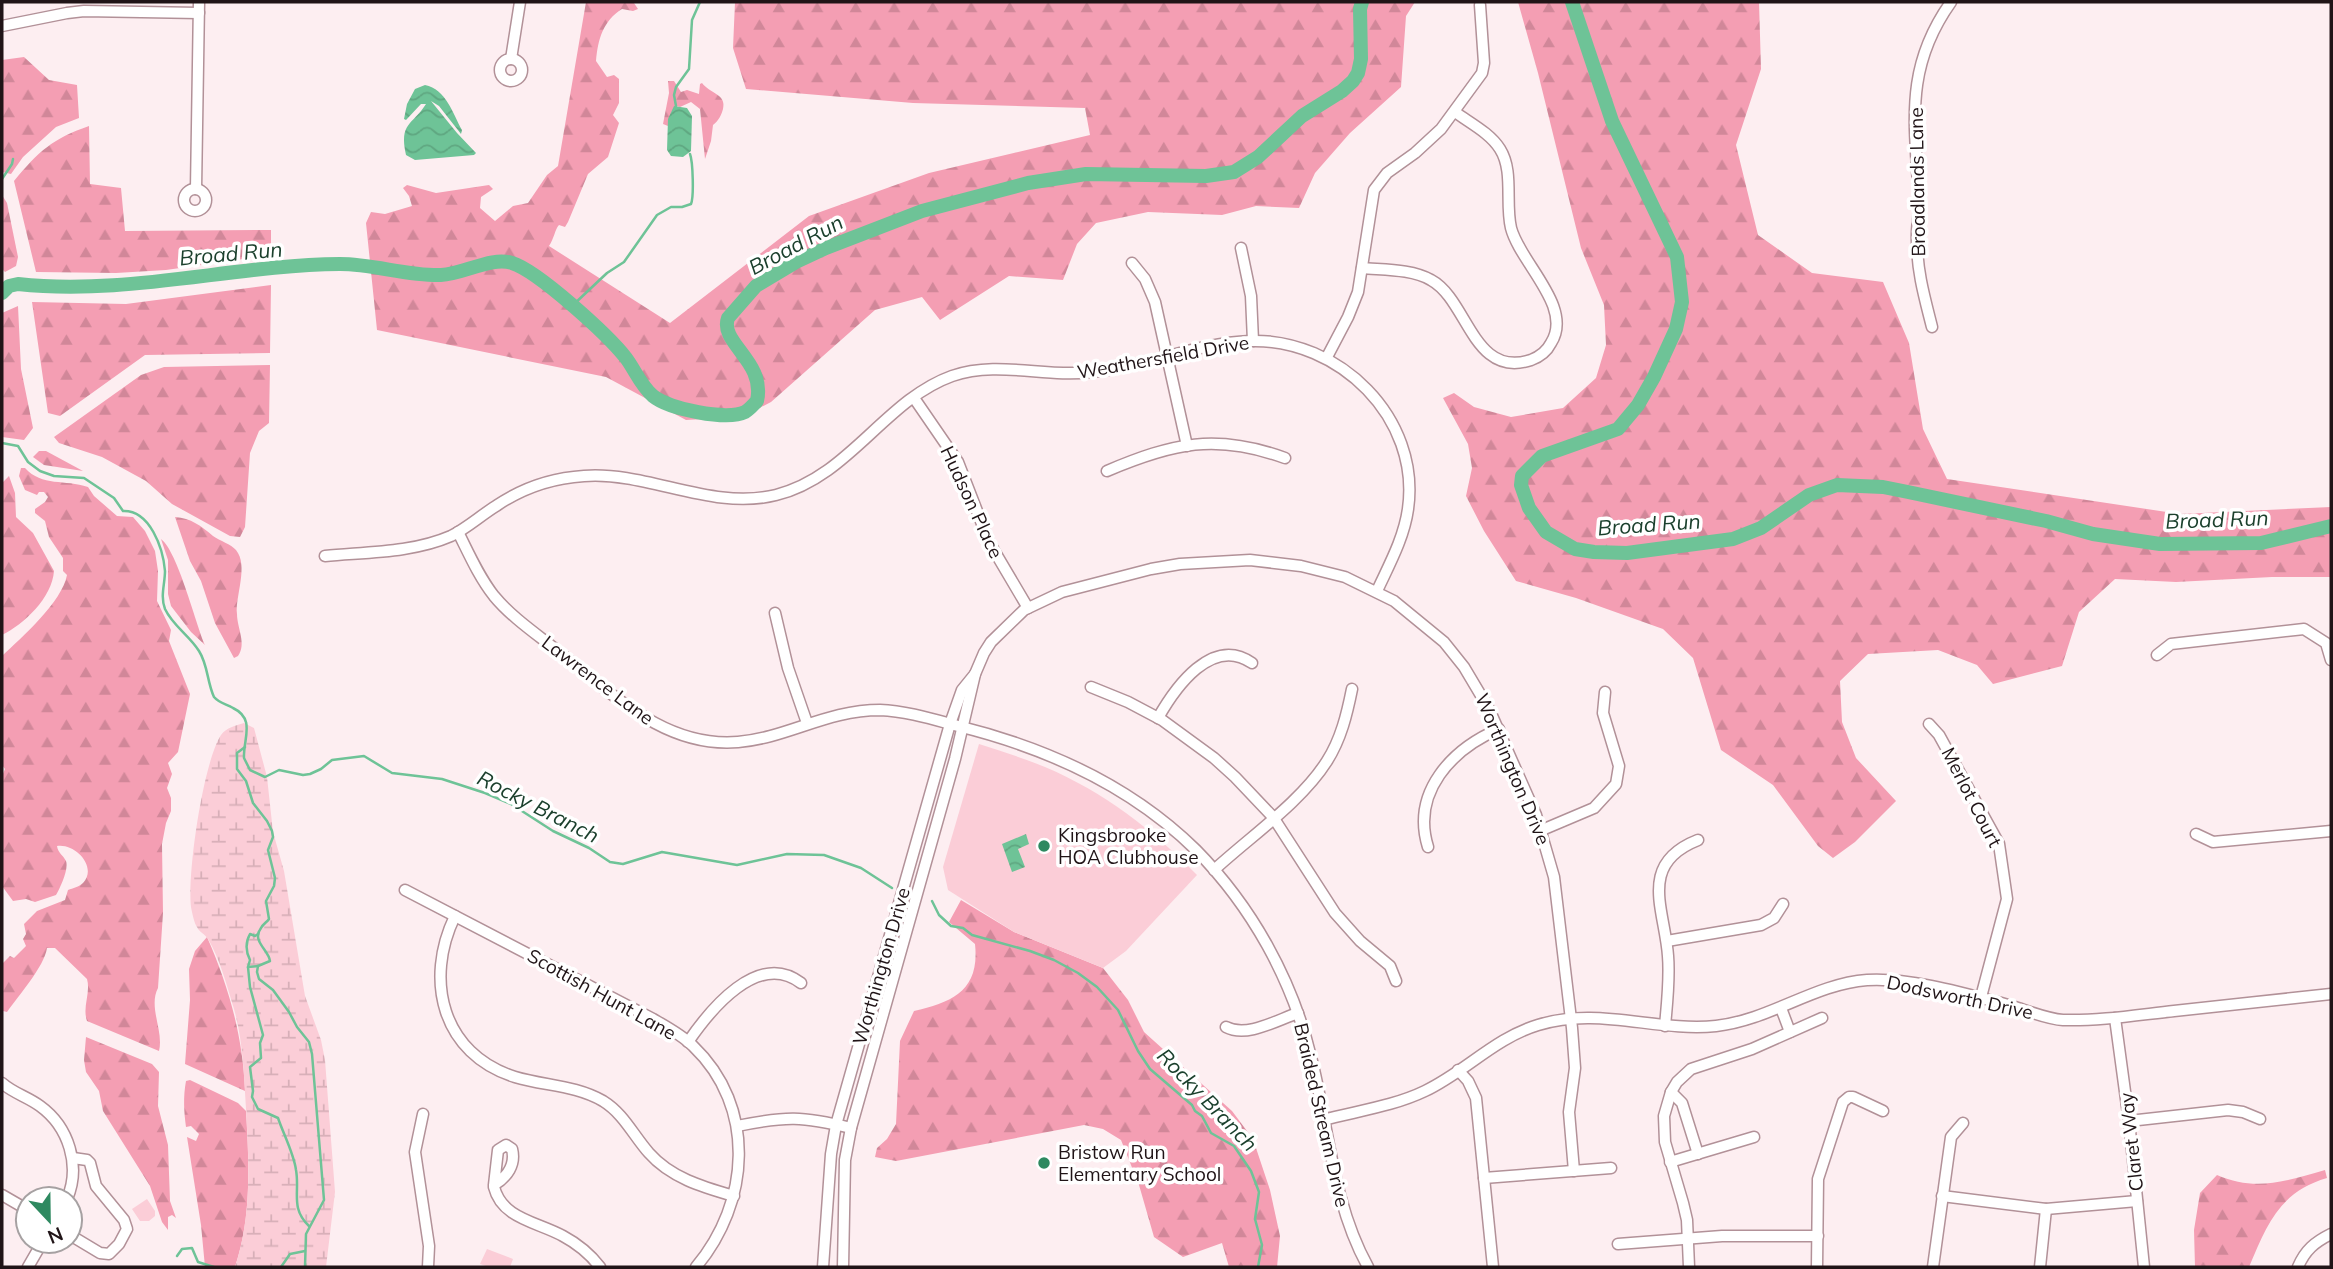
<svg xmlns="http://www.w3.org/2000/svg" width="2333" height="1269" viewBox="0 0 2333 1269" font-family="Mulish,sans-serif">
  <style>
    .forest { fill: url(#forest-firs) }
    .wetland { fill: url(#wetland-marsh) }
    .park { fill: #fbcdd7 }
    .water { fill: url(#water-waves) }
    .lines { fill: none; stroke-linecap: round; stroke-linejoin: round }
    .stream { stroke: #6ec397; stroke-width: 2.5 }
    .river { stroke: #6ec397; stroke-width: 14 }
    .minor-casing { stroke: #b29198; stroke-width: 13 }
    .minor { stroke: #fff; stroke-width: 10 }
    .poi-dot { fill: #2e8960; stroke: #fff; stroke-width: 2.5 }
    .labels { text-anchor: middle; stroke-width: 7; stroke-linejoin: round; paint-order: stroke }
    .street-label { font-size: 19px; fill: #201417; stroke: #fff }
    .poi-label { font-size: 19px; fill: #201417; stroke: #fff; text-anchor: start }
    .water-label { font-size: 21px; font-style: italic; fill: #1b402d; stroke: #fff }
  </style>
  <defs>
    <pattern id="forest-firs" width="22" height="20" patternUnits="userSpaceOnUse" patternTransform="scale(1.75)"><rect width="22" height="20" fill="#f49eb3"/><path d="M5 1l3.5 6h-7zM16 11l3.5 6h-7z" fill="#d18799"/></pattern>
    <pattern id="wetland-marsh" width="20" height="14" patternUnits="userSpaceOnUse" patternTransform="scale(1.75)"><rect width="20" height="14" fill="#fbcdd7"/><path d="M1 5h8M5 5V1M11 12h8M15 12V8" fill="none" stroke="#d7afb8"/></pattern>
    <pattern id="water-waves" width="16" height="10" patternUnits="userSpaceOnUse" patternTransform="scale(1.75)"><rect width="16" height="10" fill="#6ec397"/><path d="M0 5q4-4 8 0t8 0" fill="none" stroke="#5fa781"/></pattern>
  </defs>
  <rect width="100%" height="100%" fill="#fdeef1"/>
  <g class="forest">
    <path d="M586,2L634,3L638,9L633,11L622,9C603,21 598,39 596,61L607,77L614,75L619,79V103L613,115L619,123L608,157L588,174L568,222L565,227L559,225C555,229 554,239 549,246L670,323L809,216L929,173L1090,135L1085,108L913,103L746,89L733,48L735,2H1415L1406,16L1401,87L1350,133L1315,173L1299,208L1256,206L1222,215L1148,212L1096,223L1077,244L1063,280L1009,276L940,320L922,297L875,310L771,402L742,417L686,420L606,377L377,330L366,223L371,212L385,214L412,206L409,196L403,188L407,185L436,193L489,185L493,189L481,197L480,208L495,221L513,206L528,203L547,175L558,166Z"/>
    <polygon points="1518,2 1759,2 1761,69 1736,145 1758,235 1812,273 1883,282 1909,343 1923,429 1947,479 2180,514 2331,507 2331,577 2272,577 2176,582 2115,579 2079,612 2062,666 1993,684 1977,665 1938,650 1868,654 1840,681 1842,722 1856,758 1896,801 1855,842 1833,858 1818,846 1773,785 1721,750 1693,658 1663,629 1576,598 1516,581 1484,531 1466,496 1472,468 1468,444 1443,398 1454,393 1474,407 1511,417 1563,408 1596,378 1606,345 1604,305 1581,248 1538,73"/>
    <polygon points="24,57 49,80 77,85 79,118 56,127 23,157 11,174 2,172 2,60"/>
    <path d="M668,81H674L681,92L687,90L699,94L700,84L702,83C709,93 727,94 723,109C721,116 719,120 713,125L711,141L705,159L700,109L691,102L680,107L676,106L668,122V126L663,124L669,93Z"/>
    <path d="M89,126L90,184L121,188L125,231L271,230V255L166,270L116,273L36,272L14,181C39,151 52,139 89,126Z"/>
    <polygon points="2,195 7,203 18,257 16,266 5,272 2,269"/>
    <polygon points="271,285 270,353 145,355 60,416 48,413 32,302 126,304"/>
    <polygon points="18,306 21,369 33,428 24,440 2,437 2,313"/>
    <polygon points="270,365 269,423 259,431 250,453 245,527 240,537 230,536 172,504 146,481 102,457 59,443 54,437 141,375 164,367"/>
    <polygon points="39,451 46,451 83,471 44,465 33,457"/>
    <path d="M21,468H25C42,487 65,479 88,487L94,496L117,516L133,517L145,531L155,551L158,571L157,601L171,630L169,641L190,694L178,752L168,763L172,774L167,788L171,798V811L166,823L162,844L163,913L158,988C148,1007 164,1031 159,1051L87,1021C82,1007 91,993 87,979L55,948H47C44,967 19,995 7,1012L3,1011L2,1007V964L10,956L14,958L26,946L23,939L26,934L24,924L37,911L65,900L68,890C73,888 79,887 83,883C98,867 75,843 57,846C58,853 63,855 66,861C69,869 60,888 56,895L35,902L26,899L13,901L2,886V776L5,769L2,765V656C22,637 62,602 67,575L63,571V558L49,537L45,521L35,513V509L45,502L48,497L44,492H39L37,495L25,490L19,476Z"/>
    <path d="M9,476L15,493L16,517L33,533L54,571C52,598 24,624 2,635V483Z"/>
    <path d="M175,517C191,518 201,526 213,536C220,541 231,544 236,550C249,566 235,596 237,614C237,628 247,644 238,656L234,658L215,623L201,581L190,561Z"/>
    <path d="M161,539C178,552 195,622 205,645L191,632L171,606L168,594V560Z"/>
    <path d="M961,900L1014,932L1103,968L1128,1000L1144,1032L1232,1111L1253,1139L1270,1190L1280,1236L1277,1267H1229L1222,1243L1183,1257L1154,1237L1139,1185L1121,1140L1103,1129L1084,1125L896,1161L875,1157L877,1148L887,1139L896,1124L900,1041L914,1011C953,1002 980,990 975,944L949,922Z"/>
    <path d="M207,937C229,987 243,1037 245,1091L185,1064L190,1000L189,969L195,951Z"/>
    <polygon points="86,1037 152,1064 159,1072 158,1106 168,1145 170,1201 176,1218 172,1215 168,1217 168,1230 162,1222 150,1186 103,1111 99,1091 86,1072 84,1060"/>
    <path d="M190,1080L238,1103L246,1111C249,1163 252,1217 235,1267H205L201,1225L187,1137L196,1141L199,1134L191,1126L186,1127C184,1112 183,1097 186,1081Z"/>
    <path d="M2325,1170L2327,1178C2279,1192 2267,1225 2249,1267H2195L2194,1230L2200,1193L2217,1175C2256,1192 2286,1181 2325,1170Z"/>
  </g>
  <path class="wetland" d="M244,723L254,728L267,777L273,832L284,871L305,996L321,1040L325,1060L335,1192L326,1267H235C252,1216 249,1162 246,1109C244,1075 243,1041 234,1009C227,986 220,959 208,939C205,934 199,932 197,927C194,923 192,912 191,907C187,874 203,763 221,735C227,727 235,726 244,723Z"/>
  <g class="park">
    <path d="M979,744C1001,751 1023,758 1045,767C1104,792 1153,830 1197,875L1126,951L1103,968L1014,932L948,890L943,867Z"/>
    <polygon points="147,1199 155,1211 155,1216 149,1221 140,1221 132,1209"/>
    <polygon points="487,1249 513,1259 510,1267 489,1267 480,1264"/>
  </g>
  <g class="water">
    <path d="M425,85C446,89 453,114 462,130L461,134L439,106L431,101L457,133L476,153L474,155L415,160L406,155C399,122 412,126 426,104H421L406,120L404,119L407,104L415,89Z"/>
    <polygon points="674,106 687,108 692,116 691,151 683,157 671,156 667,150 668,119"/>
    <polygon points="1026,834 1029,844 1018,849 1025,867 1012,872 1002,844"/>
  </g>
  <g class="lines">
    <g class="stream">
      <polyline points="676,106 674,95 676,87 689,69 692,20 700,2"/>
      <polyline points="2,179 12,164 13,159"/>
      <path d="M572,306L607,273L624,262L657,215L671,207H682L691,204C694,197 693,162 690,154"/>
      <path d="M2,443L18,446L28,462L40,471L54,476L84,478L114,498L123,511C150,510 163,548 165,571C165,584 160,596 165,609C173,626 189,635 199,651C208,665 207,682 214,697C219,703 226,704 233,708C256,719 243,739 244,758L250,770L265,777L279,770L303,775L310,774L321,769L332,760L364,756L392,773L442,779L485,793L511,804L553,831L589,848L610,862L623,864L662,852L737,865L787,854L824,855L861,868L892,888"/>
      <path d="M245,747L237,753V769L246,781L253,803L267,821L272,831L273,837L268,850L275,878L274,886L266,901L269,919C267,922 263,924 261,928C251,941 269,950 270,961L258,966L257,972L259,979L273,990L289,1012L297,1027L309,1042L312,1054L324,1200L306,1234L305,1267"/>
      <polyline points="932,901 939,915 951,926 963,928 972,935 1030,951 1054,960 1078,973 1097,987 1118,1010 1138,1051 1150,1069 1192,1105 1195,1111 1202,1116 1211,1133 1234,1146 1251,1171 1259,1192 1255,1219 1262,1245 1258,1267"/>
      <path d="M258,966L248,967L250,987L263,1035L260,1043L261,1058L250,1067L253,1091L252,1097L258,1109L278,1118C283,1133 294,1154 296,1170C300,1192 290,1208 309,1226"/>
      <path d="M248,967L250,960C246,952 245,943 250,934L255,936L258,934"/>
      <polyline points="177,1256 182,1249 192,1248 198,1262 214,1267"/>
      <polyline points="281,1267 290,1254 305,1251"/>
    </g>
    <g class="river">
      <polyline points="1572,2 1612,121 1677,257 1682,302 1676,329 1654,377 1638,405 1618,429 1542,456 1522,476 1521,485 1529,508 1546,532 1575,549 1594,552 1627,553 1733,539 1761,528 1809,495 1837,485 1883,487 1908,492 2046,521 2093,534 2160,544 2261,543 2331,526"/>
      <path d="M2,293L9,286L18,284C126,296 233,265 340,264C374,264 407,276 441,275C464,274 492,256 512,263C538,271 608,335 626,358C635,370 641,386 653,396C669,409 727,421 745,412C750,409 753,405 757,401C766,361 719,343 728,318L756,286L796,262L826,248L922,211L1028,183L1086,174L1206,176L1234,172L1258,157L1302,116L1342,91L1353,81L1358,73L1361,59L1360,9L1362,2"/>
    </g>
    <g class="minor-casing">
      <g id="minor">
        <polyline points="2,26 67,13 84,11 199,13"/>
        <polyline points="511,59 520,2"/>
        <circle cx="511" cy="70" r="11"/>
        <polyline points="196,189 199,2"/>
        <circle cx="195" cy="200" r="11"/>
        <polyline points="1241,248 1251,296 1253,341"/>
        <polyline points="1132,263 1145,279 1155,302 1187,446"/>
        <path d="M1362,268C1384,270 1412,269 1431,280C1468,300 1473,379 1531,360C1539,357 1547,351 1551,343C1574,307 1520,263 1511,228C1505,203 1514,171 1500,149C1490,133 1470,123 1455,112"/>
        <path d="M1932,327C1925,299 1917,272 1917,242C1916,230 1919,217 1919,205C1916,126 1902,71 1951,2"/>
        <polyline points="1327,357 1348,317 1358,292 1374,190 1387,173 1415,153 1441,129 1482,73 1484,63 1480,5"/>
        <polyline points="914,398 958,462 989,542 1028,608"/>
        <path d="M1107,471C1173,443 1216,433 1285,458"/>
        <path d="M458,532C469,554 479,577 494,596C513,619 541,637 564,656C616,697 667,748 738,742C787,738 827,710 880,710C906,711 932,719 958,726C1047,748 1130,785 1196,850C1252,907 1292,979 1311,1057C1329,1127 1332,1202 1368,1267"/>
        <path d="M325,556C366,552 412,553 451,536C467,528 480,516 496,506C521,489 552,478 584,476C648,471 711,511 776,495C849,477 885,400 952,376C998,360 1045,378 1092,372C1145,367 1196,343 1250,341C1339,338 1421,418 1408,509C1404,538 1389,565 1377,591"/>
        <polyline points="775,613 788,668 807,723"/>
        <polyline points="2157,655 2171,644 2304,629 2326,643 2331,660"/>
        <polyline points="1091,687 1128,702 1162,720 1214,758 1235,777 1273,817 1335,913 1360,941 1390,966 1396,981"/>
        <path d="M1158,718C1175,688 1212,635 1252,663"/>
        <polyline points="1929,724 1939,735 1999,844 2007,899 1981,997"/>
        <polyline points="1542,830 1594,808 1616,784 1619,766 1603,713 1605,692"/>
        <polyline points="2196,834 2213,842 2331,831"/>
        <path d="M1428,847C1411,792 1452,749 1499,729"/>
        <path d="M1214,870C1251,836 1301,802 1327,761C1341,739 1347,714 1352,689"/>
        <path d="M405,890L653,1019C667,1027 682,1035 693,1046C757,1107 750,1203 696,1267"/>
        <path d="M455,916C424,980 442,1054 515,1077C545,1086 575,1085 603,1101C624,1114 633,1135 649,1153C671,1178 703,1187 734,1196"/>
        <polyline points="1667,941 1761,925 1774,918 1783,904"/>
        <polyline points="1781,1008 1790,1032"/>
        <polyline points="2115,1018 2129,1121 2144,1267"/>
        <path d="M1665,1026C1667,1003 1670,979 1668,956C1665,910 1637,864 1698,840"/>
        <path d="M1226,1027C1247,1038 1277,1020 1298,1013"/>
        <path d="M688,1042C710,1010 758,950 801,983"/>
        <polyline points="1458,1070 1468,1081 1476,1098 1493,1267"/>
        <path d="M2,1083C13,1093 28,1097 40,1106C69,1127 81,1166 67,1199"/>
        <polyline points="1671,1092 1682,1103 1698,1154"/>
        <polyline points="423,1114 415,1152 429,1246 428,1267"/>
        <path d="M1323,1120C1357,1111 1394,1106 1425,1091C1465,1072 1495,1038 1538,1025C1598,1006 1656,1032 1716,1026C1770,1020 1814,984 1867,980C1910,977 1970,995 2012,1006C2028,1011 2047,1019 2063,1020C2100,1021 2137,1015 2174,1011C2226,1005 2279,1000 2331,994"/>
        <polyline points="2129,1121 2228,1110 2243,1112 2260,1119"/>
        <path d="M737,1126C786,1116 802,1116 851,1128"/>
        <polyline points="1670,1162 1754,1137"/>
        <polyline points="1484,1178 1611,1168"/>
        <path d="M494,1185C507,1177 516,1165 512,1149L506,1145L498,1150L494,1185V1187C502,1219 538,1222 563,1236C578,1244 590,1254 600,1267"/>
        <polyline points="2,1195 28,1210"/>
        <polyline points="1942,1196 2046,1209 2137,1201"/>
        <polyline points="70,1235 100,1253 109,1254 119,1244 127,1229 124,1220 96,1186 90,1163 87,1160 73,1158"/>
        <polyline points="1618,1244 1722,1236 1818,1236"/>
        <polyline points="28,1267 43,1241"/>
        <polyline points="823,1267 831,1154 836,1125 950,724 962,690 975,674"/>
        <polyline points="843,1267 845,1160 851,1128 955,759 975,674 984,653 991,642 1024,610 1062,592 1151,569 1180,564 1250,560 1301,566 1345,577 1394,601 1444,642 1464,667 1489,709 1536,815 1554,877 1572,1028 1575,1068 1569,1112 1574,1171"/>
        <polyline points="1689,1267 1687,1220 1683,1203 1665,1142 1664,1116 1671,1092 1677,1082 1691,1069 1752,1049 1822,1018"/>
        <polyline points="1817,1267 1818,1179 1843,1102 1849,1097 1853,1097 1883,1111"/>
        <polyline points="1933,1267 1951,1137 1963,1123"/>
        <polyline points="2040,1267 2046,1209"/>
        <path d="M2298,1267C2305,1250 2315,1242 2331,1234"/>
      </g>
    </g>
    <use href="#minor" class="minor"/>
  </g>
  <g class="poi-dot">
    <circle cx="1044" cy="846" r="7"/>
    <circle cx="1044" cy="1163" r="7"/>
  </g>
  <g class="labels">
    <g class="street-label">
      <text transform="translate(1917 182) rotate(-91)" y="7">Broadlands Lane</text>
      <text transform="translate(1163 357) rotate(-10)" y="7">Weathersfield Drive</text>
      <text transform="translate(972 502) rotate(65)" y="7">Hudson Place</text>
      <text transform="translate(598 680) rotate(37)" y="7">Lawrence Lane</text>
      <text transform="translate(1513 769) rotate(67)" y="7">Worthington Drive</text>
      <text transform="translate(1972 797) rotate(63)" y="7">Merlot Court</text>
      <text transform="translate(881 966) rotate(-74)" y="7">Worthington Drive</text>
      <text transform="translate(602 994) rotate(29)" y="7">Scottish Hunt Lane</text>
      <text transform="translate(1960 997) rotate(12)" y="7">Dodsworth Drive</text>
      <text transform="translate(1322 1115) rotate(77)" y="7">Braided Stream Drive</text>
      <text transform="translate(2131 1142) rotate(-96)" y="7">Claret Way</text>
    </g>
    <g class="poi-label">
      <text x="1058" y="842">Kingsbrooke<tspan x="1058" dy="22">HOA Clubhouse</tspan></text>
      <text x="1058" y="1159">Bristow Run<tspan x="1058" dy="22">Elementary School</tspan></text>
    </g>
    <g class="water-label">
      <text transform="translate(796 245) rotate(-28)" y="7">Broad Run</text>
      <text transform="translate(231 254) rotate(-5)" y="7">Broad Run</text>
      <text transform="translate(2217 520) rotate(-2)" y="7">Broad Run</text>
      <text transform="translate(1649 525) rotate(-4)" y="7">Broad Run</text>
      <text transform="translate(538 807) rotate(27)" y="7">Rocky Branch</text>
      <text transform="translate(1207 1100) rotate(46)" y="7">Rocky Branch</text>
    </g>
  </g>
  <rect width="2333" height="1269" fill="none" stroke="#201417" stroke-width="7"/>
  <g transform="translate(49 1220) rotate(158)"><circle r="33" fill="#ffffff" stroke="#a6a1a2" stroke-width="2"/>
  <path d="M0-5L12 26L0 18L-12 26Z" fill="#2e8960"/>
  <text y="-10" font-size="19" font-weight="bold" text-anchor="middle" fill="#201417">N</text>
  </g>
</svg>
